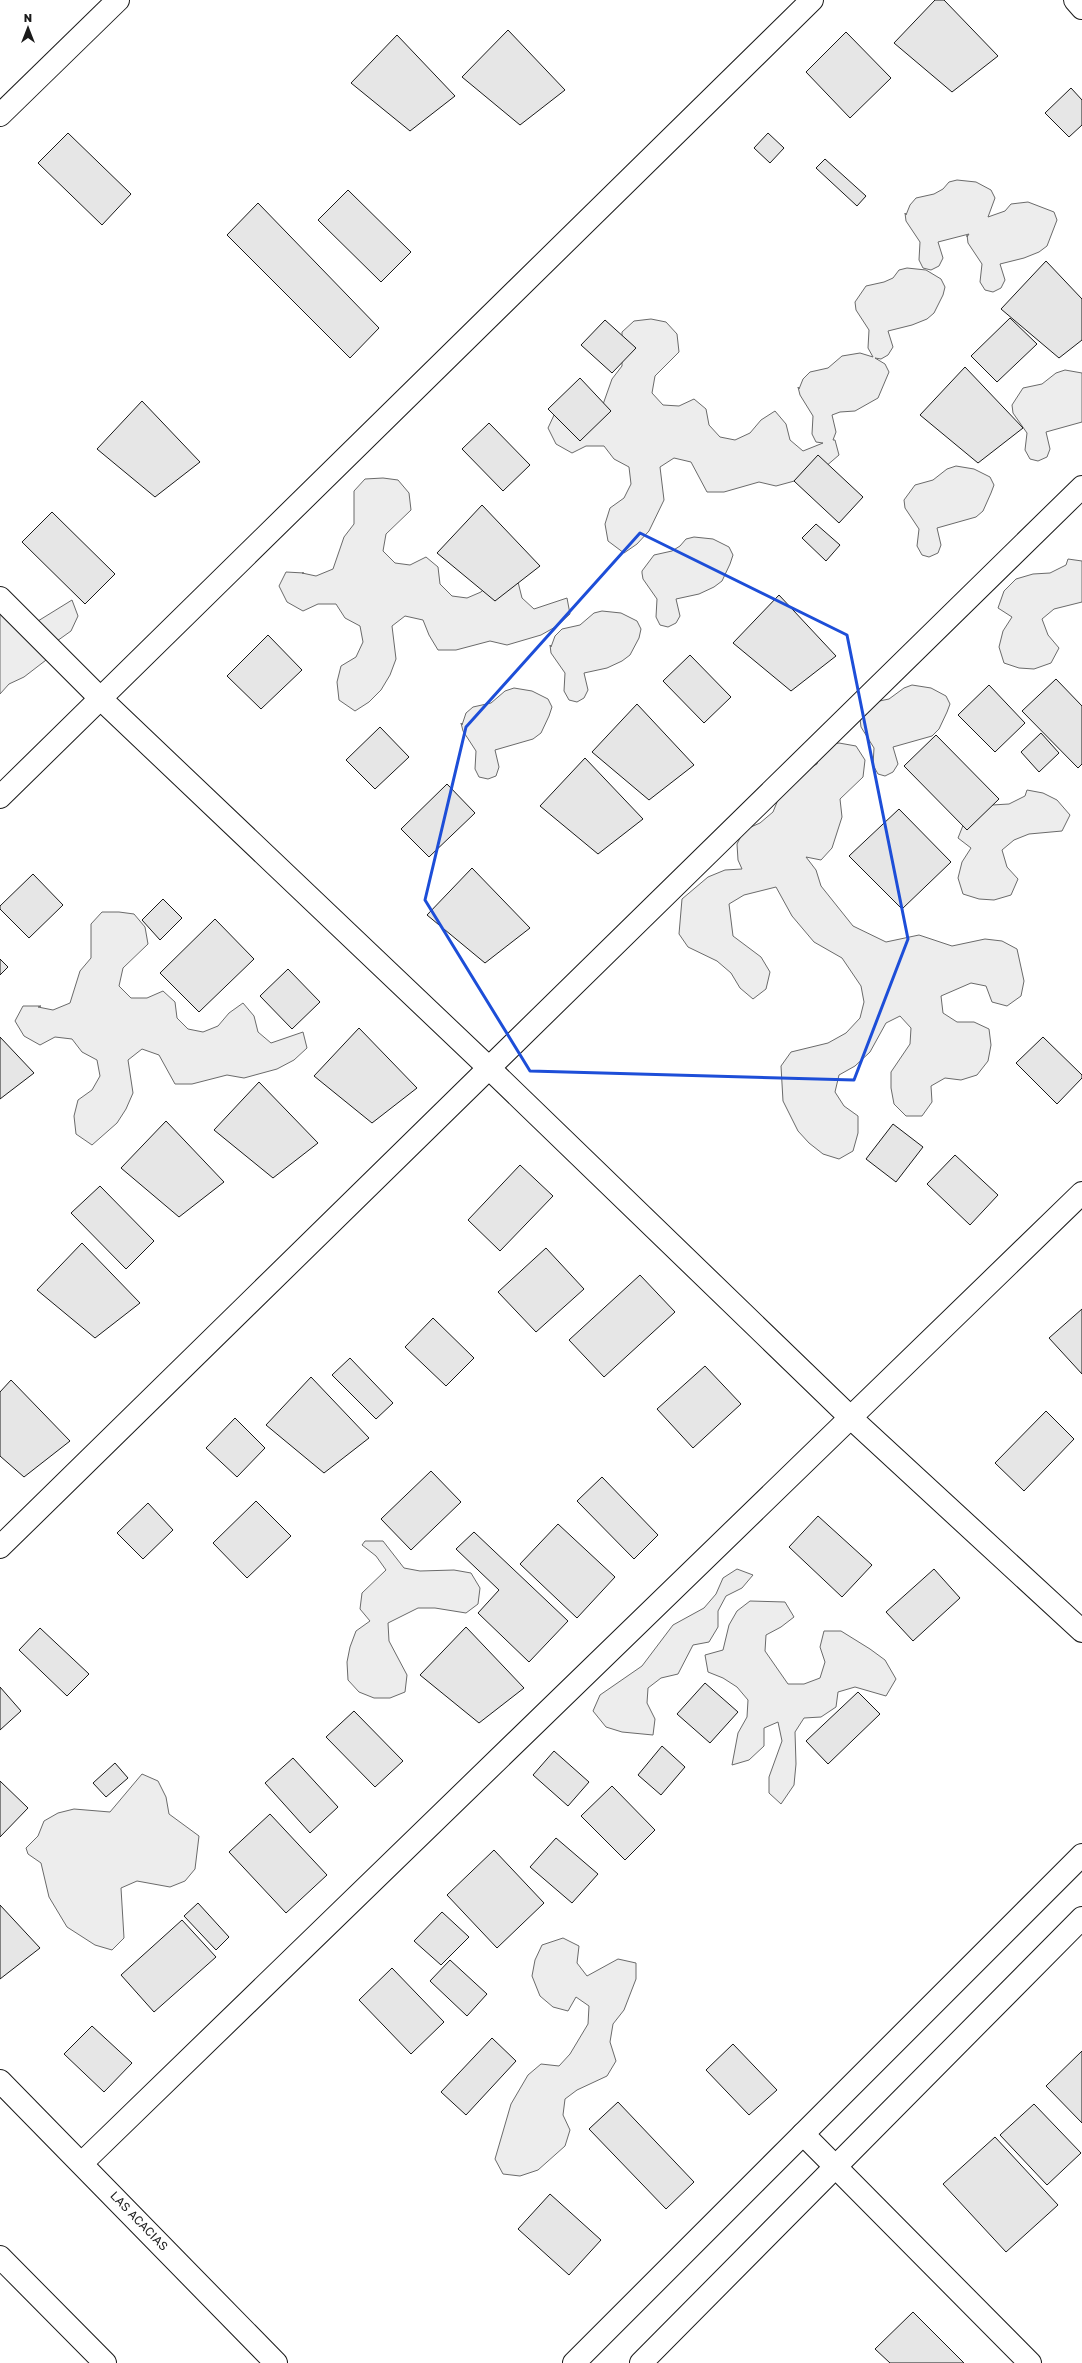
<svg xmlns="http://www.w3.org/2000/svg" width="1082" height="2363" viewBox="0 0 1082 2363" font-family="'Golos Text',sans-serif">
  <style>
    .built { fill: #ededed; stroke: #6a6a6a }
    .building { fill: #e6e6e6; stroke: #1a1a1a }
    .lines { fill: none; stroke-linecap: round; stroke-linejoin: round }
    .minor-casing { stroke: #1a1a1a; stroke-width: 24 }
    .minor { stroke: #fff; stroke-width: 22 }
    .marked { fill: none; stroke: #1d4ed8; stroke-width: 3; stroke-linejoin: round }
    .labels { text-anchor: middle; stroke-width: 3; stroke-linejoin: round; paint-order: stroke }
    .street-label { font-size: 12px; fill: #1a1a1a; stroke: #fff }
  </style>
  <rect width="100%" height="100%" fill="#fff"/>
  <g class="built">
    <polygon points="957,180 976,182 991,190 995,198 988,217 1005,211 1011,204 1028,202 1054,212 1057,220 1047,246 1039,252 1024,258 1000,264 1005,280 1001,288 993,292 985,290 980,282 982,264 968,243 967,235 967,237 969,234 938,242 943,258 939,266 931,270 923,268 919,260 920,242 906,221 905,213 906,215 910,205 916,198 934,194 943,189 949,182"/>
    <polygon points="907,268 926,270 941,279 945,287 943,295 934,313 927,319 912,325 888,331 893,347 888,355 881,359 875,358 885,364 889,372 878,398 855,411 840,412 832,415 836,432 833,440 835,440 839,455 825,467 809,477 776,486 759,482 724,492 707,492 691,462 674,458 660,467 664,500 649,531 637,544 624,553 608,541 605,524 610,508 624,498 631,484 629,467 614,459 604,446 586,446 572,453 556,444 548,428 555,413 601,410 612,379 622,366 622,332 634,321 651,319 666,322 677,334 679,352 655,376 652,393 663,405 679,406 694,399 706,409 709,425 720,437 735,440 750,433 761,420 775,411 786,424 790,440 803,451 823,443 816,442 812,434 813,416 800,395 798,387 799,389 803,379 810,372 828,368 842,356 860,353 873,357 868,348 869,330 856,310 855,302 866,286 884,282 893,278 899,270"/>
    <polygon points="1065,370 1082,373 1082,422 1046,432 1050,449 1047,457 1038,461 1030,459 1025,450 1027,433 1013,413 1012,405 1023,388 1042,384 1056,373"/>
    <polygon points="956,466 974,469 990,477 994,485 991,493 983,511 976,517 937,528 941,545 938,553 929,557 922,555 917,546 919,529 905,508 904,500 915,485 933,480 947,469"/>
    <polygon points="383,478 398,480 409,493 411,510 386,534 383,551 395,563 410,565 426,557 438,567 440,584 452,596 467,598 481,592 493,579 518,582 522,598 534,609 567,598 570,614 557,626 541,635 507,645 490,641 456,650 438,650 429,635 423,620 405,616 392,626 396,659 390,675 381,690 369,702 355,711 339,700 337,682 341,666 356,657 363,642 360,626 345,618 336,604 318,604 303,611 287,602 279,586 286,572 304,573 302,573 316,576 333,569 344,537 354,524 354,491 365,479"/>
    <polygon points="694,537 713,539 729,547 733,555 730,564 722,581 714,587 699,594 676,599 680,616 676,623 668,627 660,625 656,617 657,599 643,579 642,573 642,571 654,555 672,551 680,546 686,539"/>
    <polygon points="1068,559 1082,561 1082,602 1054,609 1042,619 1048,635 1059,648 1051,663 1034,669 1019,668 1004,663 999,647 1003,631 1012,617 998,608 1004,591 1016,579 1033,574 1050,573 1066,565"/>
    <polygon points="72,600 78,616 71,631 57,641 50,657 24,677 9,684 0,694 0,609 38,621"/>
    <polygon points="602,611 621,613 637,621 641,629 639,638 630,655 622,661 607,668 584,673 588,690 584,698 577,702 569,700 564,691 565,673 551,653 550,645 551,647 555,636 562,629 580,625 594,613"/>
    <polygon points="912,685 931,688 946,696 950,704 947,712 939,729 932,736 893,747 898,764 893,772 885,776 878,774 873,765 874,748 861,727 860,719 870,703 889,699 904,688"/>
    <polygon points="514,688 532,691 548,699 552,707 549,716 541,733 533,739 495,750 499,767 496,776 488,779 479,777 475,769 476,751 463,731 461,723 462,725 466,713 473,707 491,703 505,691"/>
    <polygon points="839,743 856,746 865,760 863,777 840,799 842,817 832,848 821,860 806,857 816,870 821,886 853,926 886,942 919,935 952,946 985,939 1002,941 1017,949 1024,981 1021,996 1007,1006 992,1002 986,986 971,983 941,996 943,1013 957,1022 974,1022 989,1029 991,1045 988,1061 977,1075 961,1080 945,1078 931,1086 932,1102 922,1116 906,1116 894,1104 891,1088 891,1072 910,1044 911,1028 900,1016 886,1023 870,1052 855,1066 839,1075 835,1092 844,1106 858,1116 858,1133 853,1151 839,1159 823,1154 809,1143 798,1131 783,1101 781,1066 791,1052 828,1043 846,1033 860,1018 864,1002 861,986 842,958 814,942 792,916 776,887 744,895 729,904 733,936 761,957 770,972 766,989 753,999 740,988 731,973 717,961 688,947 679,934 682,899 708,877 725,870 742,869 738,860 737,844 744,830 760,823 773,812 786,780 817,764 822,746"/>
    <polygon points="1027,790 1043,793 1057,800 1070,815 1062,831 1029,834 1014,840 1002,850 1007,867 1018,879 1011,895 994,900 979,899 963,894 958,878 962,862 971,848 958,838 964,823 992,805 1009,804 1025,796"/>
    <polygon points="102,912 119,912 134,914 145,927 148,944 123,968 119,986 131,998 147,998 163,991 175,1002 177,1018 188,1029 203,1032 218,1026 229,1013 243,1003 254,1016 258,1032 271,1043 303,1032 307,1048 294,1060 277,1069 244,1078 227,1075 192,1084 175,1084 159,1055 142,1049 128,1060 133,1093 126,1109 117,1123 92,1145 76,1134 74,1116 78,1100 92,1090 100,1076 97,1060 82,1052 72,1039 55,1037 40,1045 24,1036 15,1021 23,1006 41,1006 38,1007 53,1010 70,1003 80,971 91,958 91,924"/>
    <polygon points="365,1541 383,1541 404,1568 420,1571 454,1570 471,1573 480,1588 478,1604 466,1613 435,1608 418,1608 388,1623 389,1641 407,1675 405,1692 390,1698 374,1698 359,1692 348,1680 347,1662 350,1647 356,1631 370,1621 360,1609 362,1593 386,1570 376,1556 362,1545"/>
    <polygon points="737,1569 753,1575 742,1588 726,1596 718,1611 718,1627 709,1642 693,1645 678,1674 661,1678 648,1688 647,1703 655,1719 653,1735 622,1732 606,1727 593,1711 600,1695 642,1666 673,1625 704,1608 716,1594 723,1578"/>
    <polygon points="750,1601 785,1602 794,1617 781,1627 766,1635 765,1651 788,1684 804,1684 820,1678 825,1662 820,1647 824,1631 841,1631 870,1649 885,1660 896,1679 886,1696 855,1687 838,1692 836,1707 821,1717 804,1718 795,1732 796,1764 794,1785 781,1804 769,1793 769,1777 782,1741 778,1722 764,1728 764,1746 749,1760 732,1765 738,1733 747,1717 748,1700 737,1687 723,1678 708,1672 705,1655 723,1650 729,1625 737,1611"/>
    <polygon points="142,1774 158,1781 166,1797 169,1814 199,1836 195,1869 185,1881 170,1887 137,1881 121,1888 124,1938 112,1950 95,1945 67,1927 49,1897 41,1863 28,1854 26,1848 38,1836 44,1821 58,1813 74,1809 110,1812"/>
    <polygon points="563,1938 579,1946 577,1963 587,1976 618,1959 636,1963 636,1979 624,2010 613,2024 610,2042 616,2061 607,2076 577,2090 565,2099 563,2115 570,2130 565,2146 538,2170 520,2176 503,2174 495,2159 511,2104 528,2075 541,2064 559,2066 570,2054 588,2024 589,2006 576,1997 568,2011 553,2007 540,1996 532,1976 535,1960 542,1945"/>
  </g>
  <g class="building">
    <polygon points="935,0 944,0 998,56 952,92 894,43"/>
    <polygon points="508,30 565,90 520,125 462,77"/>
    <polygon points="846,32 891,78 850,118 806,72"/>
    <polygon points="397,35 455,96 410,131 351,83"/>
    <polygon points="1071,88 1082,100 1082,125 1069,137 1045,113"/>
    <polygon points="68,133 131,194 102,225 38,163"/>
    <polygon points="768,133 784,148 770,163 754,148"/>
    <polygon points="825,159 866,196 857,206 816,168"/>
    <polygon points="348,190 411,252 381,282 318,220"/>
    <polygon points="258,203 379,328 350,358 227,235"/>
    <polygon points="1046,261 1082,299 1082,340 1059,358 1001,309"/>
    <polygon points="1010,318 1037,344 997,382 971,356"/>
    <polygon points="605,320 636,348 612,373 581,345"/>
    <polygon points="965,367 1023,428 978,463 920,415"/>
    <polygon points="580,378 611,411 580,441 548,409"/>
    <polygon points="142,401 200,462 155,497 97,449"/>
    <polygon points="489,423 530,465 503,491 462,449"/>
    <polygon points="818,455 863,497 839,523 794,481"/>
    <polygon points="482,505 540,566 495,601 437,553"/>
    <polygon points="52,512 115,574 85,604 22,542"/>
    <polygon points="816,524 840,545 826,561 802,538"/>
    <polygon points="779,595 836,656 791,691 733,643"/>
    <polygon points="268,635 302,670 261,709 227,676"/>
    <polygon points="690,655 731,697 704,723 663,681"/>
    <polygon points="1056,679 1082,706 1082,764 1078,768 1022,711"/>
    <polygon points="989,685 1025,723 995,752 958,715"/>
    <polygon points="637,704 694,765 649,800 592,752"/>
    <polygon points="380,727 409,757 375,789 346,760"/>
    <polygon points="1041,733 1059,753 1039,772 1021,752"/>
    <polygon points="936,735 999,799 967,830 904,766"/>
    <polygon points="585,758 643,819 598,854 540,806"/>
    <polygon points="447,784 475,813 429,857 401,829"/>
    <polygon points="899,809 951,862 902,909 849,856"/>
    <polygon points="472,868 530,928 485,963 427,915"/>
    <polygon points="33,874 63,905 29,938 0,909 0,906"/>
    <polygon points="163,899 182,918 160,940 142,920"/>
    <polygon points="215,919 254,959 199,1012 160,973"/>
    <polygon points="0,959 8,967 0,975"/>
    <polygon points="288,969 320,1002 292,1029 260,996"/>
    <polygon points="359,1028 417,1088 372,1123 314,1076"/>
    <polygon points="0,1037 34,1073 0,1099"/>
    <polygon points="1043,1037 1082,1075 1082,1078 1057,1104 1016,1063"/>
    <polygon points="259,1082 318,1143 273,1178 214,1130"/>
    <polygon points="166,1121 224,1182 179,1217 121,1168"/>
    <polygon points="893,1124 923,1147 896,1182 866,1159"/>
    <polygon points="955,1155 998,1195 970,1225 927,1184"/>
    <polygon points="520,1165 553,1196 500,1251 468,1220"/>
    <polygon points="100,1186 154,1241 126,1269 71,1213"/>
    <polygon points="82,1243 140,1303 95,1338 37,1290"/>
    <polygon points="546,1248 584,1289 536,1332 498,1292"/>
    <polygon points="640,1275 675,1312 604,1377 569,1340"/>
    <polygon points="1082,1309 1082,1374 1049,1338"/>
    <polygon points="433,1318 474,1358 446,1386 405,1347"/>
    <polygon points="350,1358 393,1403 376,1419 332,1375"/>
    <polygon points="705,1366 741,1404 693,1448 657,1409"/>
    <polygon points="311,1377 369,1438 324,1473 266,1425"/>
    <polygon points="11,1380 70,1441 24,1477 0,1456 0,1392"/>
    <polygon points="1046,1411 1074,1439 1024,1491 995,1463"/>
    <polygon points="235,1418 265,1448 237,1477 206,1448"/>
    <polygon points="431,1471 461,1502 411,1550 381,1519"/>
    <polygon points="602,1477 658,1535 634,1559 577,1501"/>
    <polygon points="256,1501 291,1536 247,1578 213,1543"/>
    <polygon points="148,1503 173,1530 143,1559 117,1533"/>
    <polygon points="818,1516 872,1565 842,1597 789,1547"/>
    <polygon points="558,1524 615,1577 577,1618 520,1564"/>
    <polygon points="474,1532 568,1621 529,1662 478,1613 499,1590 456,1549"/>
    <polygon points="934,1569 960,1598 913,1641 886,1612"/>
    <polygon points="466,1627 524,1688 479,1723 420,1675"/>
    <polygon points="40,1628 89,1674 67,1696 19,1650"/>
    <polygon points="705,1683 738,1712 710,1743 677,1714"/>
    <polygon points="0,1687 21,1711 0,1730"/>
    <polygon points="858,1692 880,1714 828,1764 806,1741"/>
    <polygon points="354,1711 403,1761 375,1787 326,1737"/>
    <polygon points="662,1746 685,1767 661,1795 638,1775"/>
    <polygon points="554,1751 589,1782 568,1806 533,1775"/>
    <polygon points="293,1758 338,1807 310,1833 265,1783"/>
    <polygon points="115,1763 128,1778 106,1797 93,1783"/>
    <polygon points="0,1781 28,1808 0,1837"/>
    <polygon points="612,1786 655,1830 625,1860 581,1816"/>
    <polygon points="270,1814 327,1875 286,1913 229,1852"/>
    <polygon points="556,1838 598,1874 572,1903 530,1867"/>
    <polygon points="494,1850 544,1903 497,1948 447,1895"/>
    <polygon points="198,1903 229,1937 216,1950 184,1916"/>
    <polygon points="0,1905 40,1948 0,1979"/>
    <polygon points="442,1912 469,1937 441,1965 414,1941"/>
    <polygon points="182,1920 216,1957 154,2012 121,1975"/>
    <polygon points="450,1960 487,1994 467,2016 430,1981"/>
    <polygon points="392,1968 444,2022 411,2054 359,2000"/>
    <polygon points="92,2026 132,2063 104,2092 64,2054"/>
    <polygon points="492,2038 516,2061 466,2115 441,2092"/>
    <polygon points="733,2044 777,2090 749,2115 706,2070"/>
    <polygon points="1082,2051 1082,2123 1046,2086"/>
    <polygon points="618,2102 694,2182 666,2209 589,2129"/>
    <polygon points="1034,2104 1081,2153 1047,2185 1000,2135"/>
    <polygon points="995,2137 1058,2205 1006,2252 943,2184"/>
    <polygon points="550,2194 601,2240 569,2275 518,2229"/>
    <polygon points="913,2312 964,2363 890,2363 875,2349"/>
  </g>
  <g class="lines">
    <g class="minor-casing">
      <g id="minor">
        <polyline points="1075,0 1082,8"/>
        <polyline points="0,115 118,0"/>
        <polyline points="0,598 101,699 489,1068 851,1418 1082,1631"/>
        <polyline points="0,797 812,0"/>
        <polyline points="0,1547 1082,487"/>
        <polyline points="0,2081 276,2363"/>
        <polyline points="803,2134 1030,2363"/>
        <polyline points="82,2163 1082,1193"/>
        <polyline points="0,2257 105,2363"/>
        <polyline points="574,2363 1082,1855"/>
        <polyline points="641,2363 1082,1918"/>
      </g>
    </g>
    <use href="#minor" class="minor"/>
  </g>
  <path class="marked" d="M640,533L847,635L908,939L854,1080L530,1071L425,900L466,727Z"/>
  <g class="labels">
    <g class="street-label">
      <text transform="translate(139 2221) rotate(46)" y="4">LAS ACACIAS</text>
    </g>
  </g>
  <g transform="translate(28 28)" stroke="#ffffff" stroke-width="3" paint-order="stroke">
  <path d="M0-3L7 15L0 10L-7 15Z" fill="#1a1a1a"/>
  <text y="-6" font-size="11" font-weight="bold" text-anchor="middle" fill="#1a1a1a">N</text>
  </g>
</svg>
